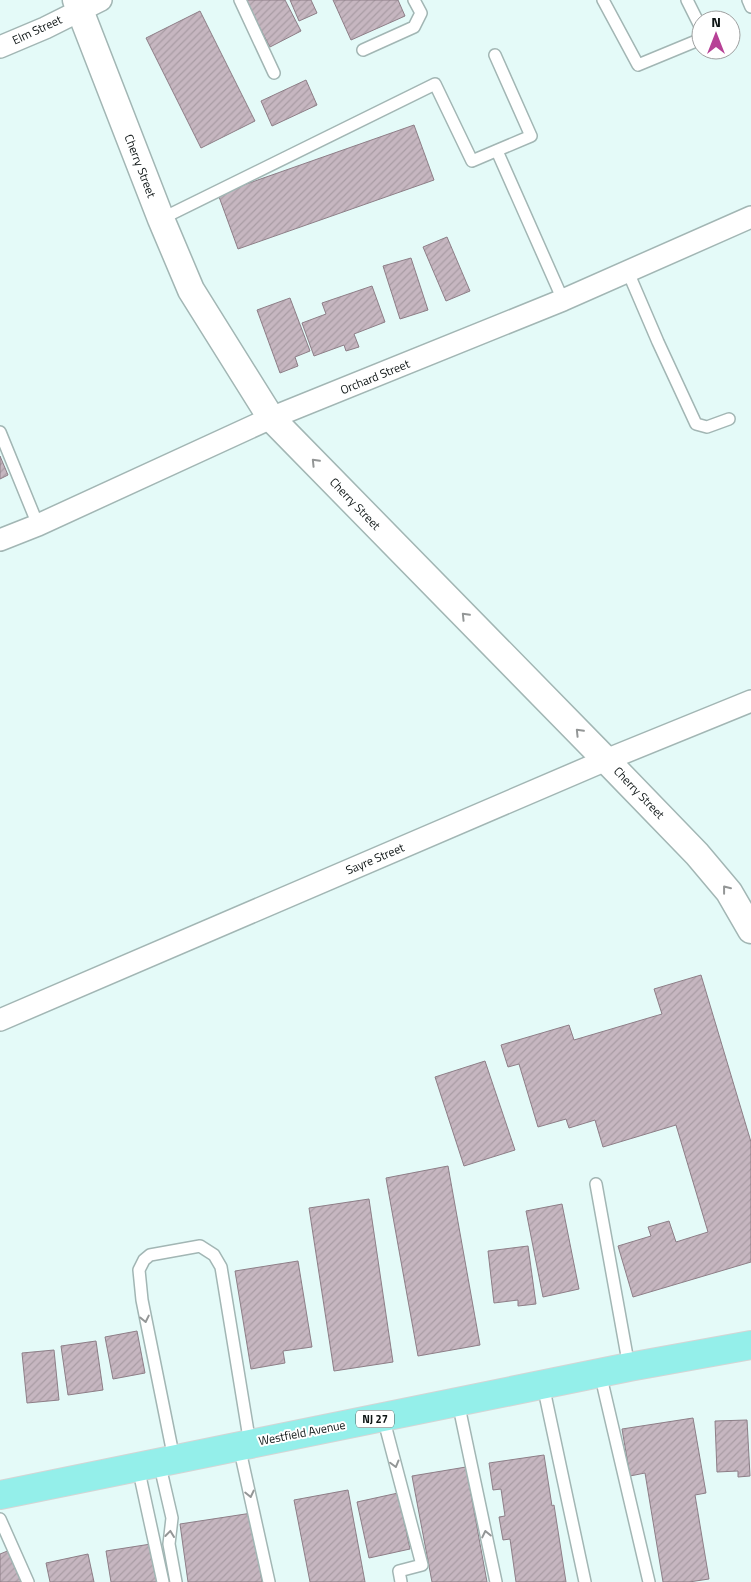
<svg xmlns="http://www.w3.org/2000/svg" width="751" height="1582" viewBox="0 0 751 1582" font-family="'Titillium Web',sans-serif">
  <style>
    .building { fill: url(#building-hatch); stroke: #8d7e87 }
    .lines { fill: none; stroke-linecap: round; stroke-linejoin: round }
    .service-casing { stroke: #a2b6b4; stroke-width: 14 }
    .minor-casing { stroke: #a2b6b4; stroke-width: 24 }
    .tertiary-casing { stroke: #a2b6b4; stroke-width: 29 }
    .primary-casing { stroke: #d4d5d5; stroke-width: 30 }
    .service { stroke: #fff; stroke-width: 11 }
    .minor { stroke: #fff; stroke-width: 21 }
    .tertiary { stroke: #fff; stroke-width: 26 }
    .primary { stroke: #94efea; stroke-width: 28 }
    .oneway { stroke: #939696 }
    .labels { text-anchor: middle; stroke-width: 4; stroke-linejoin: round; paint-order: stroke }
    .shield { fill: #fff; stroke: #565b5b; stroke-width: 1 }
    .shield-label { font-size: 11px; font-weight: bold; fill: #0e1515 }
    .street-label { font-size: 12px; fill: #0e1515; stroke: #fff }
  </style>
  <defs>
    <pattern id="building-hatch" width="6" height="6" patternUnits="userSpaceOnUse" patternTransform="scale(1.25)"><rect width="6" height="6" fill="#c6b6c0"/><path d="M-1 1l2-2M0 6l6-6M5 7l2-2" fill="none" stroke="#a99ca4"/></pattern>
  </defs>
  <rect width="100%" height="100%" fill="#e4faf8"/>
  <g class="building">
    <polygon points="245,0 285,0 301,31 270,47"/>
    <polygon points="290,0 311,0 317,13 299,21"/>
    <polygon points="333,0 398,0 405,16 351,40"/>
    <polygon points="200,11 255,121 201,148 146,38"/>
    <polygon points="306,80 317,105 272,126 261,101"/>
    <polygon points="414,125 434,180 238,249 218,194"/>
    <polygon points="447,237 470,291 446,301 423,247"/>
    <polygon points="411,258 428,310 400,319 383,266"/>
    <polygon points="372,286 385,322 354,334 359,347 346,351 344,345 314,356 302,323 326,314 322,303"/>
    <polygon points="290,298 310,351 295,357 298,366 280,373 257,310"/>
    <polygon points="0,456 8,475 0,479"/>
    <polygon points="701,975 751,1142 751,1262 633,1297 618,1246 651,1236 648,1227 669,1221 676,1242 708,1232 676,1125 603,1147 595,1120 569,1128 566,1119 538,1127 519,1064 508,1067 501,1045 569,1025 574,1040 662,1014 654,989"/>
    <polygon points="485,1061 515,1150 464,1166 435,1077"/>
    <polygon points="448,1166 480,1345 418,1356 386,1178"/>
    <polygon points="369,1199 393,1362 334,1371 309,1208"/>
    <polygon points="562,1204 579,1289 543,1297 526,1211"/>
    <polygon points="528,1246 536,1304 518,1306 518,1300 494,1303 488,1251"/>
    <polygon points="298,1261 312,1347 283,1351 285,1363 251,1369 235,1271"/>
    <polygon points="137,1331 145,1373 113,1379 105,1337"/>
    <polygon points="96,1341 103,1390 68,1395 61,1346"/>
    <polygon points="54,1350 59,1400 27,1403 22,1353"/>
    <polygon points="693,1418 706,1493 695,1495 709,1579 689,1582 663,1582 645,1473 630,1476 622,1429"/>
    <polygon points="747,1420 750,1476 738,1477 738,1471 717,1472 715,1421"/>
    <polygon points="544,1455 552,1506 554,1505 566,1582 516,1582 510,1539 503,1540 499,1517 505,1516 501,1489 493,1490 489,1463"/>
    <polygon points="466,1467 487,1582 432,1582 412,1476"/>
    <polygon points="348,1490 365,1582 310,1582 294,1500"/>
    <polygon points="398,1493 410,1549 369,1558 357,1502"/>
    <polygon points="252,1513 262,1582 188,1582 180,1524"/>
    <polygon points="151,1544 158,1582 111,1582 106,1551"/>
    <polygon points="10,1550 21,1582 0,1582 0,1554"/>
    <polygon points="88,1554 94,1582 50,1582 46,1563"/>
  </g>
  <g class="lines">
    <g class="service-casing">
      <g id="service">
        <polyline points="240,0 274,73"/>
        <polyline points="603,0 638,65 701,39"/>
        <polyline points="687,0 701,28"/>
        <polyline points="748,0 751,7"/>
        <polyline points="363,50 414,27 421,13 414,0"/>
        <polyline points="497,151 563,300"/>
        <polyline points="161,219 435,84 472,161 531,136 495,55"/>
        <polyline points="628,272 658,342 696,424 707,427 729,419"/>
        <polyline points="0,432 38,525"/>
        <polyline points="596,1184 629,1367"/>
        <polyline points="600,1373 649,1582"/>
        <polyline points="543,1385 585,1582"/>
        <polyline points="458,1402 496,1582"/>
        <polyline points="383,1417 422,1565 399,1571 401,1582"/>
        <polyline points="239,1446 269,1582"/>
        <polyline points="174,1459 142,1300 139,1270 144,1260 150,1255 200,1246 214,1255 221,1267 250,1444"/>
        <polyline points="159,1462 172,1518 169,1544 176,1582"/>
        <polyline points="138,1467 163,1582"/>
        <polyline points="0,1519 28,1582"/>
      </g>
    </g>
    <g class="minor-casing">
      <g id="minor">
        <polyline points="0,47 45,28 101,0"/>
        <polyline points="0,540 38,525 271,418 563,300 751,217"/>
        <polyline points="0,1020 606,760 751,701"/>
      </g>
    </g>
    <g class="tertiary-casing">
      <polyline id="tertiary" points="76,0 161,219 191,290 271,418 606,760 697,854 729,892 751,930"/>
    </g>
    <g class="primary-casing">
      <polyline id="primary" points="0,1495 629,1367 751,1345"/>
    </g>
    <use href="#service" class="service"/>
    <use href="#minor" class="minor"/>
    <use href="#tertiary" class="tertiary"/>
    <use href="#primary" class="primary"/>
  </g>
  <defs><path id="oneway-chevron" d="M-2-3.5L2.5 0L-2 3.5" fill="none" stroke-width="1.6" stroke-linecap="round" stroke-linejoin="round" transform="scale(1.25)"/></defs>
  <g class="oneway">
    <use href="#oneway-chevron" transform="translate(315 462) rotate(-134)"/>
    <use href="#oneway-chevron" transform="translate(465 616) rotate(-134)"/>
    <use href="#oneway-chevron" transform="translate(579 732) rotate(-134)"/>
    <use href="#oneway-chevron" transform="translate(726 889) rotate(-128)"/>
    <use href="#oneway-chevron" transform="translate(145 1319) rotate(78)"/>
    <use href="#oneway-chevron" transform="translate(395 1464) rotate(75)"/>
    <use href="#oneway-chevron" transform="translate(250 1494) rotate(77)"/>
    <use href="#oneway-chevron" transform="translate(170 1534) rotate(-83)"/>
    <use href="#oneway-chevron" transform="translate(486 1534) rotate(-102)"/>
  </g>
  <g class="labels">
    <rect class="shield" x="356" y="1410.5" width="38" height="17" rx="4"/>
    <g class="shield-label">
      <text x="375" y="1423">NJ 27</text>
    </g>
    <g class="street-label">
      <text transform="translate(37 30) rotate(-25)" y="4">Elm Street</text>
      <text transform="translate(140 166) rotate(69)" y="4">Cherry Street</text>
      <text transform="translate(375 377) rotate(-22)" y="4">Orchard Street</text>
      <text transform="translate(355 504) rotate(46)" y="4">Cherry Street</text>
      <text transform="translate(639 793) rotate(46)" y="4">Cherry Street</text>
      <text transform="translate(375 859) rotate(-23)" y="4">Sayre Street</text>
      <text transform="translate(302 1433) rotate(-11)" y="4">Westfield Avenue</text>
    </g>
  </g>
  <g transform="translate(716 35)"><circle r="24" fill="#ffffff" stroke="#9fa1a1"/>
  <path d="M0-4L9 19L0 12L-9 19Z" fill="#b74196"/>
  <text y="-8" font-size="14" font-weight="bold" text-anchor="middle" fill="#0e1515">N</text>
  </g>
</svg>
